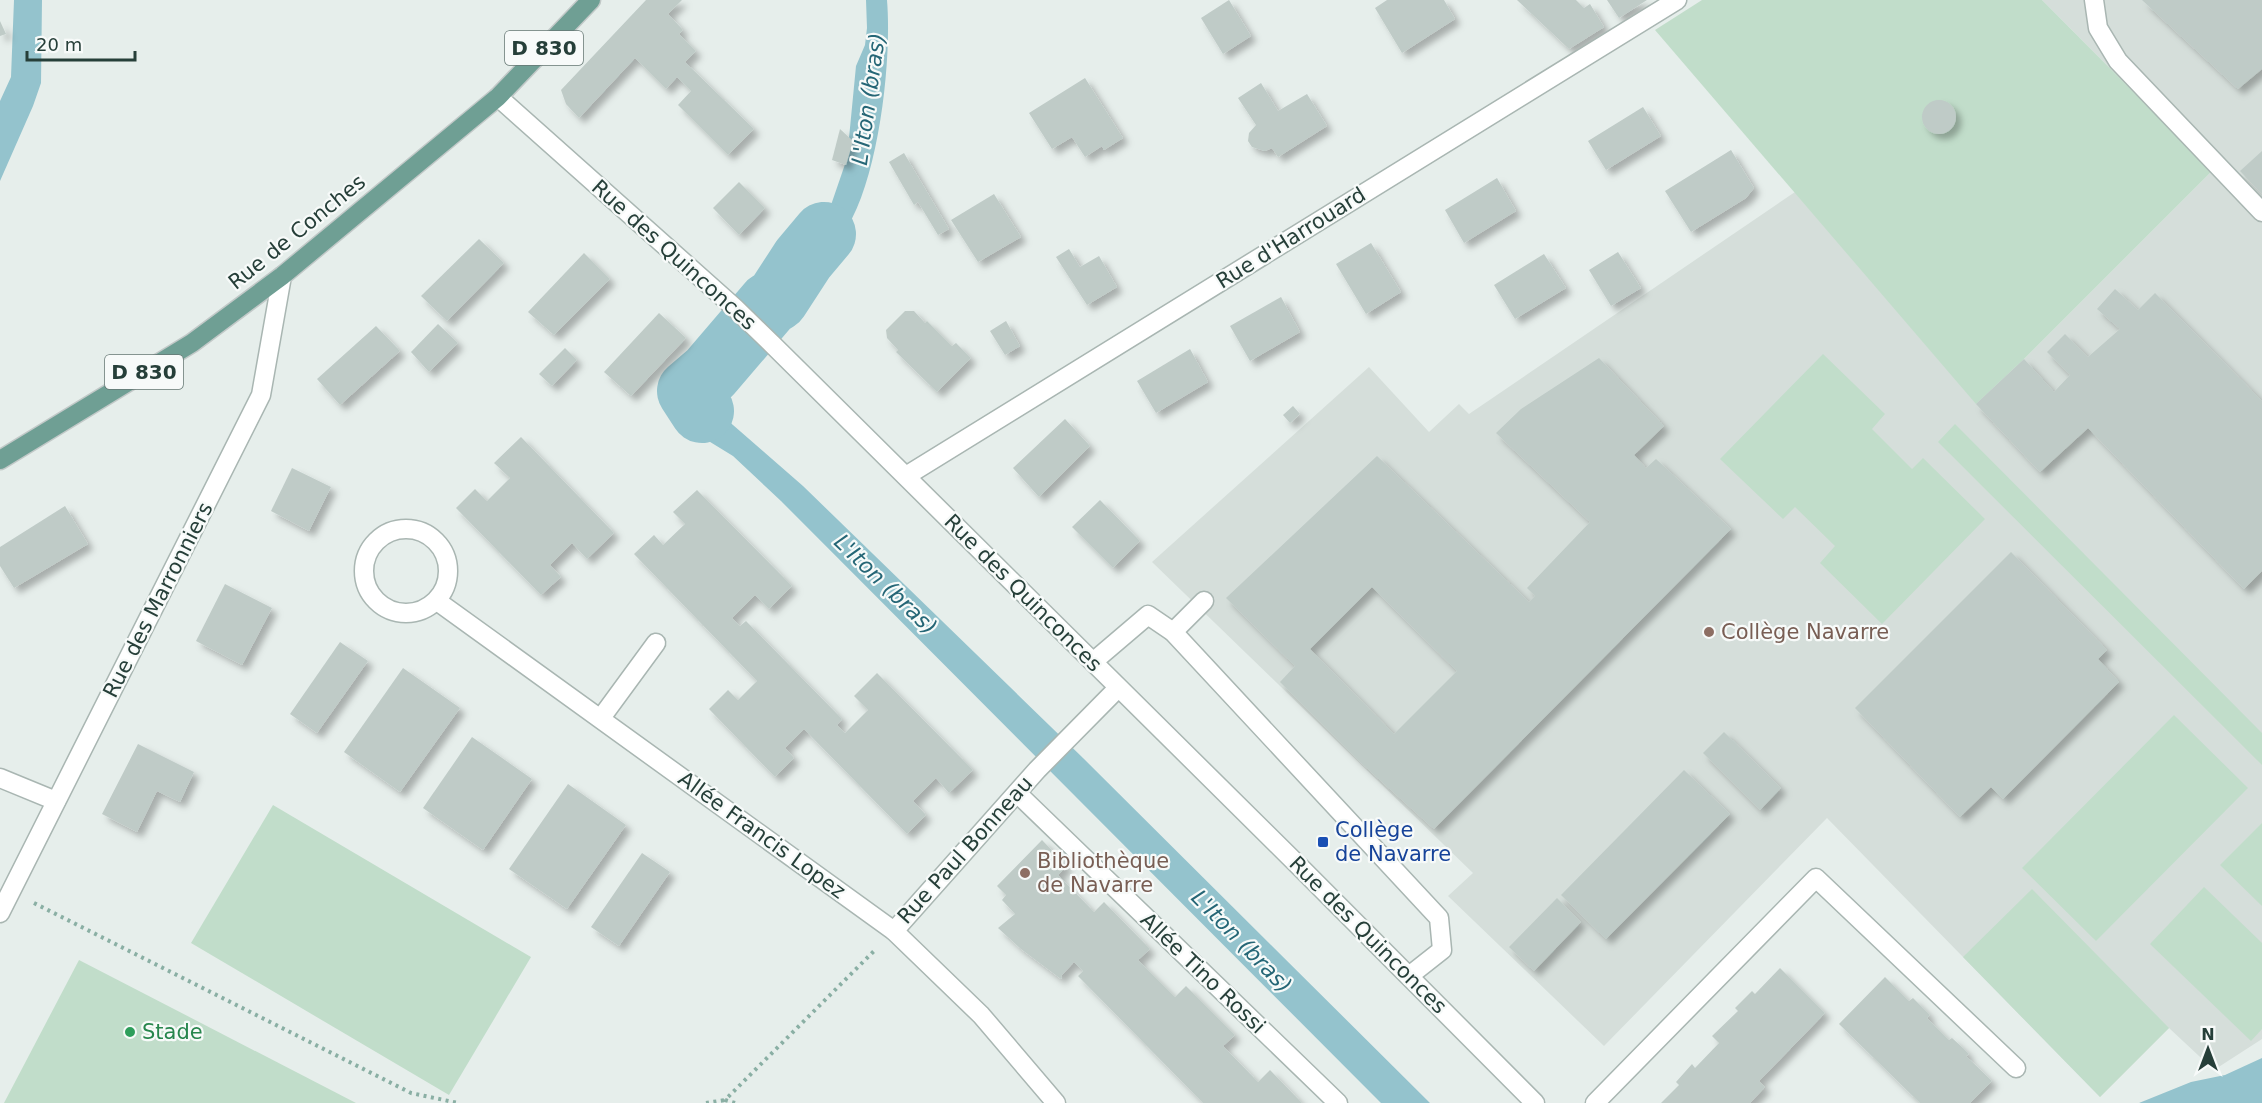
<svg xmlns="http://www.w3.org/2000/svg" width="2262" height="1103" viewBox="0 0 2262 1103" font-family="'DejaVu Sans',sans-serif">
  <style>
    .built { fill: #d5deda }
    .green { fill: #c1ddca }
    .water { fill: #94c3cd }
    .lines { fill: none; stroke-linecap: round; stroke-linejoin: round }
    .river { stroke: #94c3cd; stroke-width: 64 }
    .building { fill: #bfcbc7; fill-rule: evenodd; filter: url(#shadow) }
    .service-casing { stroke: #a9b6b2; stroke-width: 21 }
    .minor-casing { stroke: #a9b6b2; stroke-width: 21 }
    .tertiary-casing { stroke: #a9b6b2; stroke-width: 21 }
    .primary-casing { stroke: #c2c9c8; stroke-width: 21 }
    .path { stroke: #8aafa4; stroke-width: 4; stroke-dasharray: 3 4.5; stroke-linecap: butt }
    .service { stroke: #fff; stroke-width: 18 }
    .minor { stroke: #fff; stroke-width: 18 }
    .tertiary { stroke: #fff; stroke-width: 18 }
    .primary { stroke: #6f9f94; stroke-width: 18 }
    .education-dot { fill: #8d6e63; stroke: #f7faf9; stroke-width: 2 }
    .transit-dot { fill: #1a4fb4; stroke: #f7faf9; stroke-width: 2 }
    .leisure-dot { fill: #2e9e5b; stroke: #f7faf9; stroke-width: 2 }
    .labels { text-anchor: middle; stroke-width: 4.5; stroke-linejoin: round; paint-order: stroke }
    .shield { fill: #f7faf9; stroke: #657773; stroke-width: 1.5 }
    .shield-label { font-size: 20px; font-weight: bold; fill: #263f39 }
    .street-label { font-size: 21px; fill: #263f39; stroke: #f7faf9 }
    .education-label { font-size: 21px; fill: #785e54; stroke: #f7faf9; text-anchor: start }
    .transit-label { font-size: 21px; fill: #164399; stroke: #f7faf9; text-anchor: start }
    .leisure-label { font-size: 21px; fill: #27864d; stroke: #f7faf9; text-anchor: start }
    .water-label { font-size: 22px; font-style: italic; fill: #256676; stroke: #f7faf9 }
  </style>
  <defs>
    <filter id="shadow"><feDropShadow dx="5.5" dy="5.5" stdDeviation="3" flood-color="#0004"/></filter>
  </defs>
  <rect width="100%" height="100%" fill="#e6eeeb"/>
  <polygon class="built" points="2042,0 2262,0 2262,1039 2214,1070 2169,1028 2100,1097 1827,818 1604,1046 1448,896 1473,873 1152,562 1369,367 1429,432 1459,404 1469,414 1795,192 1976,403 2024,359 2212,171"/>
  <g class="green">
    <polygon points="1702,0 2042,0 2212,171 2024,359 1976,404 1655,30"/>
    <polygon points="1823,354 1885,414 1872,429 1912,469 1923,458 1985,519 1882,624 1820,563 1835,546 1795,507 1783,519 1720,459"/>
    <polygon points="1955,424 2262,733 2262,765 1938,442"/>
    <polygon points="2174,715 2248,788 2096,941 2022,868"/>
    <polygon points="273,805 531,957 449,1095 191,943"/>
    <polygon points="2262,823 2262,906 2220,865"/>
    <polygon points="2204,887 2262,943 2262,1029 2251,1041 2150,944"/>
    <polygon points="2032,889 2169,1028 2100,1097 1963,957"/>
    <polygon points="79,960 356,1103 4,1103"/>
  </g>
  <g class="water">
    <polygon points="14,0 42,0 41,83 33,106 0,181 0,101 11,77"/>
    <path d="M866,0H887C892,61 879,175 847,228C843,235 836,242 831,250C814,272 798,294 779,314L763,298L831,205L853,141L849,138L856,66L865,45L867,28Z"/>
    <polygon points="726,337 742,354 702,398 803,486 1083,758 1430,1103 1381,1103 781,501 733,456 702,437 689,411 670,393"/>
    <polygon points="2262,1058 2262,1103 2139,1103 2191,1082 2225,1075"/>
  </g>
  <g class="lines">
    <polyline class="river" points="702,411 689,391 710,373 769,304 777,299 803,259 824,234"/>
  </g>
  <g class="building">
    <polygon points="646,0 682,0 668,14 683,30 679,34 696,51 685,62 754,129 728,155 678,105 691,91 677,77 666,89 635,58 579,118 566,104 561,90"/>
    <polygon points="1229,0 1251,36 1223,54 1201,18"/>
    <polygon points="1387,0 1444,0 1455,19 1402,53 1375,8"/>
    <polygon points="1517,0 1576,0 1584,8 1590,4 1604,27 1569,49"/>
    <polygon points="1607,0 1647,0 1619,18"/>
    <polygon points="2142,0 2262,0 2262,69 2238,89"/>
    <polygon points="0,21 6,34 0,36"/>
    <polygon points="1085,78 1123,138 1104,150 1102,146 1085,157 1072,137 1052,149 1029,113"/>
    <polygon points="1261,83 1278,111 1307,94 1327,126 1278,157 1272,148 1265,151 1252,147 1248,141 1249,133 1256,125 1238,98"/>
    <circle cx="1939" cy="117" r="17"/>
    <polygon points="1643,107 1661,136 1606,170 1588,141"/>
    <polygon points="840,129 853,141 846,165 832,160"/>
    <polygon points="1731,150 1754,188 1746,198 1691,232 1665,191"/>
    <polygon points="2262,151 2262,194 2240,171"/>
    <polygon points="904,153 949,229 938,235 918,202 914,205 889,162"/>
    <polygon points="1497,178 1516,211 1464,243 1445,210"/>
    <polygon points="739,182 765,208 739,235 713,208"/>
    <polygon points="994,194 1021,237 978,262 951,220"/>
    <polygon points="479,239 504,263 447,321 421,296"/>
    <polygon points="1371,243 1401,292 1366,314 1336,264"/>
    <polygon points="1069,249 1080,267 1099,256 1117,287 1087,305 1056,257"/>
    <polygon points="1618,252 1641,288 1611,306 1589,270"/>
    <polygon points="584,253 610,279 554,335 528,312"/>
    <polygon points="1544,254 1566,288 1515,319 1494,285"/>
    <polygon points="2115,289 2138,310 2155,293 2262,401 2262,571 2244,589 2088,428 2040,472 1976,404 2024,359 2054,392 2070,375 2047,352 2065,334 2088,357 2120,329 2097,309"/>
    <polygon points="1281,297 1300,332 1250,361 1230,326"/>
    <polygon points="905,311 914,311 925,323 927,321 952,346 956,343 971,358 937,392 896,352 898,350 887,338 886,330"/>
    <polygon points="659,313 686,338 631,396 604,372"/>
    <polygon points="1006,321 1020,346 1005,355 990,331"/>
    <polygon points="438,324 458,343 429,372 411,352"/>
    <polygon points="376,326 400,351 340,405 317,379"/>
    <polygon points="565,348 577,360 552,386 539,374"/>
    <polygon points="1190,349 1208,382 1156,413 1137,381"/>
    <path d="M1599,358L1664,426L1634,455L1646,468L1656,459L1731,529L1434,829L1358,760L1280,682L1295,666L1226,598L1377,456L1529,602L1535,596L1527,588L1590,522L1496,433L1521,409ZM1372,587L1457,671L1394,734L1310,649Z"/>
    <polygon points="1293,406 1300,414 1290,423 1283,415"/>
    <polygon points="1065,419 1090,446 1039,497 1013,468"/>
    <polygon points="521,437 614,533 587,559 572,543 550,565 561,577 541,595 456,508 475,489 487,501 510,478 494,463"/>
    <polygon points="292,468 331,487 309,531 271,511"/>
    <polygon points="697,490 792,586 769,609 755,595 732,618 740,626 746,621 842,719 837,725 845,733 868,710 854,696 877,673 973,770 949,793 936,778 913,801 926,815 907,834 804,729 785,748 794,758 775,777 709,709 728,690 738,700 757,681 634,554 654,535 663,545 685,524 673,512"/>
    <polygon points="1100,500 1140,541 1113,568 1072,527"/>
    <polygon points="65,506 88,544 14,588 0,566 0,547"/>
    <polygon points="2011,552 2107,650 2098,659 2119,682 2003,799 1991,787 1960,817 1855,708"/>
    <polygon points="225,584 272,608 242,665 196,641"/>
    <polygon points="340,642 368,661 317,733 290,714"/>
    <polygon points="403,668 460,708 400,792 344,752"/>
    <polygon points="1724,732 1781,788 1760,810 1703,753"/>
    <polygon points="472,737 532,779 483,850 423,808"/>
    <polygon points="138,744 194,772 180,802 157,791 137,832 102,814"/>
    <polygon points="1684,770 1730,814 1606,939 1561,895"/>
    <polygon points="568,784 626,825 567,909 509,869"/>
    <polygon points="1042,840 1067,866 1058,875 1094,912 1104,902 1150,949 1138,960 1175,997 1186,986 1235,1035 1223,1046 1258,1082 1270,1070 1302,1103 1203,1103 1078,976 1083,971 1074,962 1061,976 1062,977 1061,979 1021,949 998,928 1015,914 1002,900 1006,895 997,886"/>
    <polygon points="642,853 670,872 619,946 591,927"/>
    <polygon points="1557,898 1581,922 1534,971 1509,947"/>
    <polygon points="1780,968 1825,1013 1759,1081 1765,1087 1750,1103 1661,1103 1679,1085 1676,1082 1692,1064 1695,1068 1719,1043 1712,1036 1738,1011 1735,1008 1752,991 1755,994"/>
    <polygon points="1885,977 1909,1001 1913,998 1930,1015 1927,1018 1949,1040 1952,1038 1963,1048 1969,1054 1966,1056 1992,1081 1970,1103 1920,1103 1839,1024"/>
  </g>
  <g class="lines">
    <g class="service-casing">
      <g id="service">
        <polyline points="2094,0 2098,28 2118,61 2262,212"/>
        <polyline points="1173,632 1204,601"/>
        <polyline points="1094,661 1148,615 1173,632 1439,918 1442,950 1409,976"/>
        <polyline points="601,718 656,643"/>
        <polyline points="1017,793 1338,1103"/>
        <polyline points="1595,1103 1816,878 2016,1068"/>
      </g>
    </g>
    <g class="minor-casing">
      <g id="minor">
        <polyline points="906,476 1677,0"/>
        <circle cx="406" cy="571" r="42"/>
        <polyline points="437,601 894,931 981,1015 1056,1103"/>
        <polyline points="0,778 56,801"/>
        <polyline points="0,913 261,395 282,276"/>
        <polyline points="894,931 1037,770 1118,688"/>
      </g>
    </g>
    <g class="tertiary-casing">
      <polyline id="tertiary" points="498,97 735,308 772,344 1298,865 1535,1103"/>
    </g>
    <g class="primary-casing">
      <polyline id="primary" points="0,460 192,343 282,276 498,97 591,0"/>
    </g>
    <g class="path">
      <polyline points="34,903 411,1093 458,1103"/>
      <polyline points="706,1103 725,1100"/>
      <polyline points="735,1103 725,1100 874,951"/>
    </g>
    <use href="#service" class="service"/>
    <use href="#minor" class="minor"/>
    <use href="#tertiary" class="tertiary"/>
    <use href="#primary" class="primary"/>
  </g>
  <g class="education-dot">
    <circle cx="1709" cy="632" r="6"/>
    <circle cx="1025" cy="873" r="6"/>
  </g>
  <rect class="transit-dot" x="1317" y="836" width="12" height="12" rx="3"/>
  <circle class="leisure-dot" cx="130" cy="1032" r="6"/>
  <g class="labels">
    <g class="shield">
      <rect x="505" y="31" width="78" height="34" rx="4.5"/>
      <rect x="105" y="355" width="78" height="34" rx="4.5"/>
    </g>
    <g class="shield-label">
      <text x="544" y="55">D 830</text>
      <text x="144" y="379">D 830</text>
    </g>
    <g class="street-label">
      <text transform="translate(297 232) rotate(-39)" y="7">Rue de Conches</text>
      <text transform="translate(1291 238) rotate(-32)" y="7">Rue d'Harrouard</text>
      <text transform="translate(674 255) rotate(42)" y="7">Rue des Quinconces</text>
      <text transform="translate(1023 593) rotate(45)" y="7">Rue des Quinconces</text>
      <text transform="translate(158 600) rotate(-63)" y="7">Rue des Marronniers</text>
      <text transform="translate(762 835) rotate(36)" y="7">Allée Francis Lopez</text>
      <text transform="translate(965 850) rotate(-48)" y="7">Rue Paul Bonneau</text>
      <text transform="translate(1368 935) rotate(45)" y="7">Rue des Quinconces</text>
      <text transform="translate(1203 973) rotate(44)" y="7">Allée Tino Rossi</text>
    </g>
    <g class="education-label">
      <text x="1721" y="639">Collège Navarre</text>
      <text x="1037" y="868">Bibliothèque<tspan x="1037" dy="24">de Navarre</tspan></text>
    </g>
    <g class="transit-label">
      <text x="1335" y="837">Collège<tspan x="1335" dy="24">de Navarre</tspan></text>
    </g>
    <g class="leisure-label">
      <text x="142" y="1039">Stade</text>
    </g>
    <g class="water-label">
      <text transform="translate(868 99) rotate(-82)" y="8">L'Iton (bras)</text>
      <text transform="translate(886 584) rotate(44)" y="8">L'Iton (bras)</text>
      <text transform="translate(1242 941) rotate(46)" y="8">L'Iton (bras)</text>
    </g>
  </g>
  <g transform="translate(2208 1049)" stroke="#f7faf9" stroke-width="4.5" paint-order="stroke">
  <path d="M0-4.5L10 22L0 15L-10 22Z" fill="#263f39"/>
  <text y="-9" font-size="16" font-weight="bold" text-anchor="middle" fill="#263f39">N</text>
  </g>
  <path d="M27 51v9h108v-9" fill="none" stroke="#263f39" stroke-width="3"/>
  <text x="36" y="51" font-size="18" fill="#263f39" stroke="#f7faf9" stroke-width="4.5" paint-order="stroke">20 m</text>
</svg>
